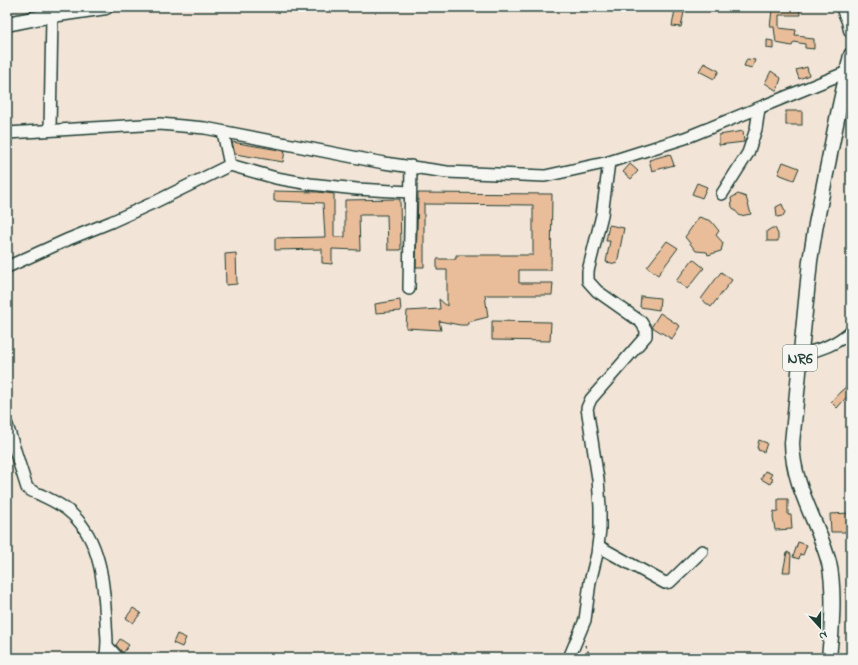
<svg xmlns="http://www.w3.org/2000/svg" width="858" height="665" viewBox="0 0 858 665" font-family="'Indie Flower',sans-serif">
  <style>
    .building { fill: #e9bd99; stroke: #1f3d34 }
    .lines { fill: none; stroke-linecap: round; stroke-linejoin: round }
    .minor-casing { stroke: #1f3d34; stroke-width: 14 }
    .major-casing { stroke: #1f3d34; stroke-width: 17 }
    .path { stroke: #1f3d34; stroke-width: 1.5; stroke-dasharray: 3 3; stroke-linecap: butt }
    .minor { stroke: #f6f6f2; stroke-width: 11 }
    .major { stroke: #f6f6f2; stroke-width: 14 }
    .labels { text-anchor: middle; stroke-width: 3; stroke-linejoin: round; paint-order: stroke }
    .shield { fill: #f6f6f2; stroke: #60746d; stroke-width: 1 }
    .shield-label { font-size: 15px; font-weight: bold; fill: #1f3d34 }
  </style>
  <rect width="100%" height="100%" fill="#f2e5d7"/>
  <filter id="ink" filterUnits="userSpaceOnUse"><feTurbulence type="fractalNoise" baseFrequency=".025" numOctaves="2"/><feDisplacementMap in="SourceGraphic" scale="8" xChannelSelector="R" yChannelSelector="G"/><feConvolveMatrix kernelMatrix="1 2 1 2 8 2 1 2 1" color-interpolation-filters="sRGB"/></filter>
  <g filter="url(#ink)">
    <g class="building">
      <polygon points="775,7 799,7 800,15 779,15 779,28 796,30 795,35 805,36 805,38 814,39 814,49 805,48 805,44 794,42 792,46 776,43 774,27 770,27 772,10 774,10"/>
      <polygon points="675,10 684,12 681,27 672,26"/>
      <polygon points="767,40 773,41 773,49 767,48"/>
      <polygon points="747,59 755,60 752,68 744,66"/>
      <polygon points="704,63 719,71 714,79 699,71"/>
      <polygon points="807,67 809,75 799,79 796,70"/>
      <polygon points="771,71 781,78 777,91 765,83"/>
      <rect x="786" y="111" width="16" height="14"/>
      <polygon points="743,131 744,142 719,145 719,135"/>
      <polygon points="232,142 285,151 283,162 235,154"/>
      <polygon points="670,154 674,165 652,171 649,160"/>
      <polygon points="783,162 799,168 794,180 778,174"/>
      <polygon points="630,164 638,171 631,179 623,172"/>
      <polygon points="697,183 707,187 702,198 692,194"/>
      <polygon points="274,191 318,192 334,194 334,237 345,237 345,200 400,199 401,250 388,250 387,215 359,215 360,250 332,249 332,264 322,263 322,249 275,250 275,238 325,237 323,203 274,201"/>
      <polygon points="418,193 552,194 551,270 519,270 519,283 553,283 552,295 485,295 488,317 468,322 468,325 460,325 439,321 441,330 406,328 407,311 440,309 439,299 447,306 447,270 437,270 437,259 456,259 456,255 533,255 533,205 424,204 424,267 416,267"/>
      <polygon points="738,194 746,197 751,214 740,216 732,207 731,198"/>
      <polygon points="782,204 785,212 783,216 777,217 776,207"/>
      <polygon points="699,217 711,221 719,231 716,235 723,243 721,251 708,255 707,252 696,251 685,237"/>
      <polygon points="609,225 624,228 617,264 606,262 610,241 606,241"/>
      <polygon points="772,228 775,228 778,234 778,241 767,241 767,231"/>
      <polygon points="667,241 678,248 658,275 647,267"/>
      <polygon points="236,253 237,284 226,285 225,254"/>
      <polygon points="693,259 704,268 687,289 676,281"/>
      <polygon points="721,272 732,280 711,307 701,299"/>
      <polygon points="641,296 660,298 659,310 640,307"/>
      <polygon points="400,300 401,311 376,313 375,304"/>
      <polygon points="660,313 680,326 672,339 652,327 652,326"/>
      <polygon points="492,321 551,322 550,341 492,340"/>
      <polygon points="851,383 851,392 837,408 831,402 840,392"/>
      <polygon points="759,440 767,443 764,452 758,450 758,448 757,448"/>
      <polygon points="765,471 772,474 770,477 773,479 770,484 761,479"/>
      <polygon points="778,499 788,499 788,515 791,515 792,529 775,530 773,516 774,511 778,512"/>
      <polygon points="851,513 851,530 847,530 847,532 831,532 830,514"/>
      <polygon points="798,542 807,545 803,555 800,554 799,559 793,557"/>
      <polygon points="787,552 791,554 790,572 783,572"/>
      <polygon points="133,608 141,613 133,623 126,618"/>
      <polygon points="177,634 186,638 182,647 173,643"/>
      <polygon points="120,639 129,645 123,653 116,645"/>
    </g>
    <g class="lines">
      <g class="minor-casing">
        <g id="minor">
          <polyline points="50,130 52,15"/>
          <polyline points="223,132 230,165"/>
          <polyline points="7,133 160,124 205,128 384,163 447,172 545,176 609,162 685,138 847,72"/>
          <polyline points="722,194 748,153 756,129 759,109"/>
          <polyline points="7,267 69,239 111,222 155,202 230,165 276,178 310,184 357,189 410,192"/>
          <polyline points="409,289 411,166"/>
          <path d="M800,355C821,349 834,346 851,331"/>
          <path d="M7,425L27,488C31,491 36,493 41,495C51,500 63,505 72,514C101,541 104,584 106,622C106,635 109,644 105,658"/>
          <polyline points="598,546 665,583 670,582 702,551"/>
          <polyline points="108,647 118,658"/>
          <polyline points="569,658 585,620 590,582 597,554 600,529 600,507 598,479 587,408 591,399 646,336 646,330 641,322 597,291 588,281 588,271 602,215 609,162"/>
        </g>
      </g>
      <g class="major-casing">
        <g id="major">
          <polyline points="843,7 849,21 851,30"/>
          <polyline points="7,24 52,15 106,7"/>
          <path d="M829,658C832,632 835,588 829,563C818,521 793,488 792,443L810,261L816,224L838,114L851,55"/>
        </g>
      </g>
      <polyline class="path" points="585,645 591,658"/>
      <use href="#minor" class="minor"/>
      <use href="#major" class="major"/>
    </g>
  </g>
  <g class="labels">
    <rect class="shield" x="783" y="345" width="34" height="26" rx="3"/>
    <g class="shield-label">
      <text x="800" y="363">NR6</text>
    </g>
  </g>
  <rect width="858" height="665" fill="none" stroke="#f6f6f2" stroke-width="24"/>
  <rect x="12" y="12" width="834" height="641" fill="none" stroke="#1f3d34" stroke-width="1.5" filter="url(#ink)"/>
  <g transform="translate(820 627) rotate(159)" stroke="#f6f6f2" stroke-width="3" paint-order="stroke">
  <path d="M0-3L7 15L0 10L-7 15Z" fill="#1f3d34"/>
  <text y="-6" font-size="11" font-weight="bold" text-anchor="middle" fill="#1f3d34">N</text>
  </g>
</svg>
